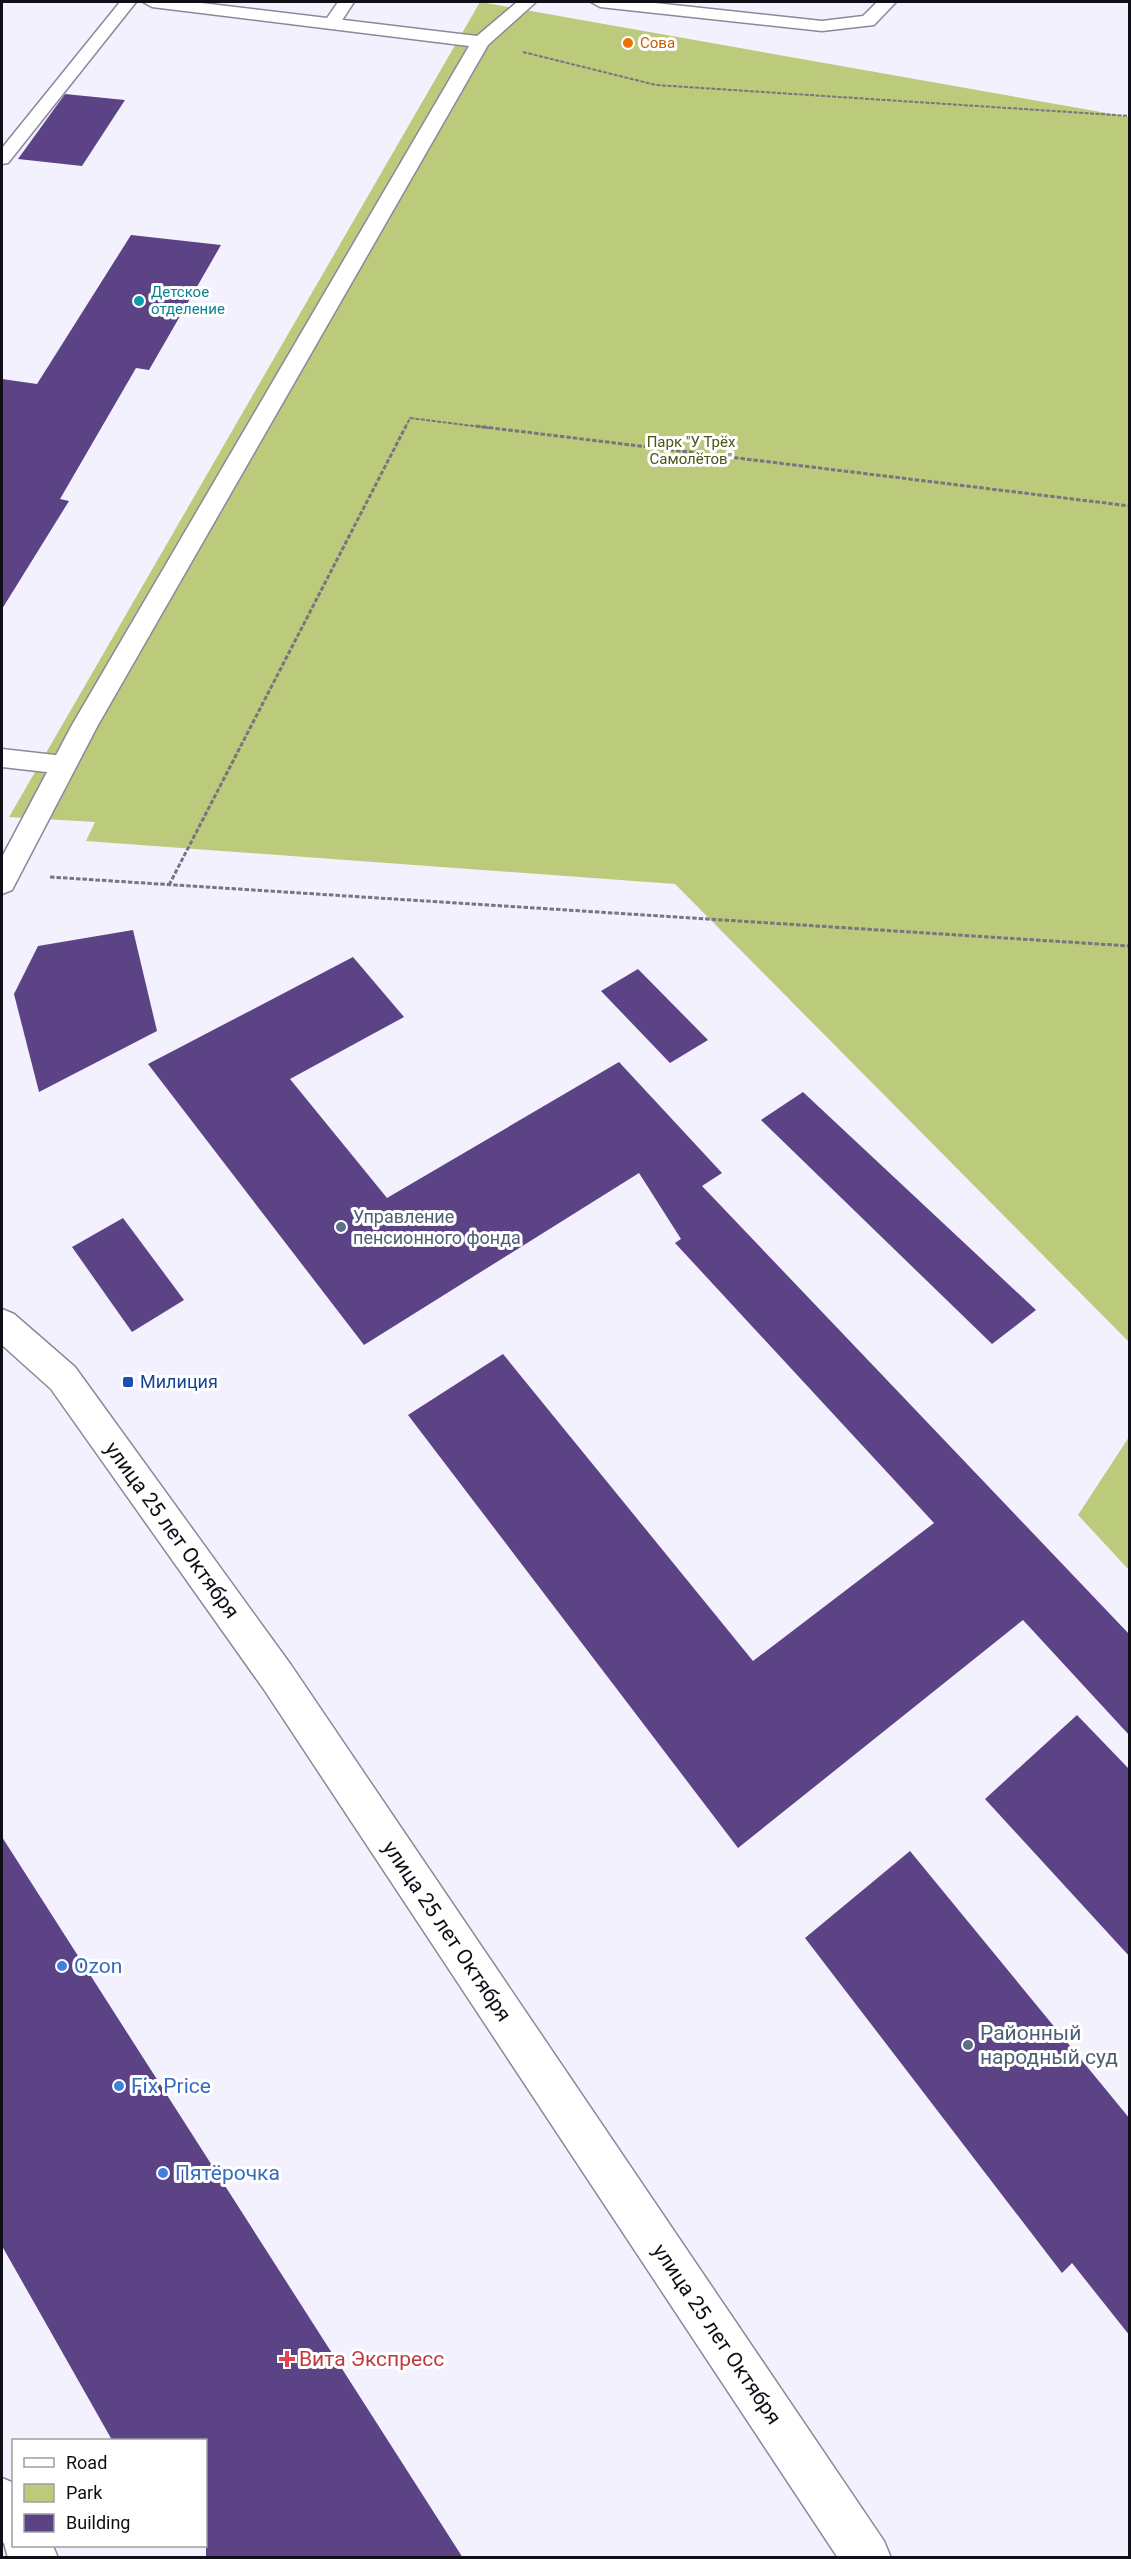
<svg xmlns="http://www.w3.org/2000/svg" width="1131" height="2559" viewBox="0 0 1131 2559" font-family="Roboto,sans-serif">
  <style>
    .green { fill: #bcca7b }
    .building { fill: #5b4386 }
    .lines { fill: none; stroke-linecap: round; stroke-linejoin: round }
    .service-casing { stroke: #8d879c; stroke-width: 3 }
    .minor-casing { stroke: #8d879c; stroke-width: 3 }
    .tertiary-casing { stroke: #8d879c; stroke-width: 3 }
    .path-far1 { stroke: #77757f; stroke-width: 2; stroke-dasharray: 4 1.5; stroke-linecap: butt }
    .path { stroke: #77757f; stroke-width: 3; stroke-dasharray: 4.5 2; stroke-linecap: butt }
    .service { fill: #fff; fill-rule: evenodd }
    .minor { fill: #fff; fill-rule: evenodd }
    .tertiary { fill: #fff; fill-rule: evenodd }
    .food-dot { fill: #e8710a; stroke: #fff; stroke-width: 2 }
    .culture-dot { fill: #0f9aa8; stroke: #fff; stroke-width: 2 }
    .service-dot { fill: #5c6f8a; stroke: #fff; stroke-width: 2 }
    .transit-dot { fill: #1a4fb4; stroke: #fff; stroke-width: 2 }
    .shop-dot { fill: #3f7fe0; stroke: #fff; stroke-width: 2 }
    .health-dot { fill: #e0444e; stroke: #fff; stroke-width: 2 }
    .labels { text-anchor: middle; stroke-width: 6; stroke-linejoin: round; paint-order: stroke }
    .far-food-label { font-size: 15px; fill: #c56008; stroke: #fff; text-anchor: start }
    .far-culture-label { font-size: 15px; fill: #0d838f; stroke: #fff; text-anchor: start }
    .far-park-label { font-size: 15px; fill: #4b5316; stroke: #fff }
    .service-label { font-size: 18px; fill: #4e5e75; stroke: #fff; text-anchor: start }
    .transit-label { font-size: 18px; fill: #164399; stroke: #fff; text-anchor: start }
    .near-street-label { font-size: 21px; fill: #100e16; stroke: #fff }
    .near-shop-label { font-size: 21px; fill: #366cbe; stroke: #fff; text-anchor: start }
    .near-service-label { font-size: 21px; fill: #4e5e75; stroke: #fff; text-anchor: start }
    .near-health-label { font-size: 21px; fill: #be3a42; stroke: #fff; text-anchor: start }
  </style>
  <rect width="100%" height="100%" fill="#f4f1fe"/>
  <g class="green">
    <polygon points="480,2 1129,117 1129,1342 675,884 86,841 95,822 9,817"/>
    <polygon points="1129,1437 1129,1570 1078,1515"/>
  </g>
  <g class="building">
    <polygon points="65,94 125,100 82,166 18,159"/>
    <polygon points="131,235 221,245 149,370 136,368 60,499 69,501 2,609 2,379 37,384"/>
    <polygon points="133,930 157,1031 39,1092 14,994 38,946"/>
    <polygon points="353,957 404,1017 290,1079 387,1198 619,1062 722,1173 702,1186 1130,1635 1130,1736 1023,1620 738,1848 408,1415 503,1354 753,1661 934,1523 675,1243 681,1239 639,1173 364,1345 148,1064"/>
    <polygon points="638,969 708,1040 670,1063 601,991"/>
    <polygon points="803,1092 1036,1310 992,1344 761,1120"/>
    <polygon points="123,1218 184,1300 132,1332 72,1247"/>
    <polygon points="1077,1715 1130,1770 1130,1957 985,1799"/>
    <polygon points="2,1837 463,2558 206,2558 206,2440 112,2440 2,2246"/>
    <polygon points="910,1851 1130,2119 1130,2336 1072,2263 1062,2273 805,1938"/>
  </g>
  <g class="lines">
    <g class="service-casing">
      <g id="service">
        <polygon points="120,2 136,2 8,163 2,164 2,148"/>
        <polygon points="338,2 354,2 337,28 325,28 323,24"/>
        <polygon points="2,749 64,756 73,759 76,765 73,771 64,774 2,767"/>
      </g>
    </g>
    <g class="minor-casing">
      <g id="minor">
        <polygon points="143,2 193,2 477,36 517,2 536,2 488,45 98,725 12,890 2,894 2,857 72,725 469,46 152,7"/>
        <polygon points="591,2 646,2 822,21 863,16 877,2 896,2 874,25 822,31 600,7"/>
        <polygon points="2,2478 14,2483 14,2546 53,2546 58,2558 8,2558 4,2543 2,2542"/>
      </g>
    </g>
    <g class="tertiary-casing">
      <polygon id="tertiary" points="2,1309 14,1314 75,1367 291,1665 884,2541 891,2558 838,2558 265,1691 51,1389 2,1345"/>
    </g>
    <g class="path-far1">
      <polyline points="523,52 656,85 1130,116"/>
      <polyline points="405,428 410,418 489,428"/>
    </g>
    <g class="path">
      <polyline points="476,426 1130,506"/>
      <polyline points="50,877 1130,946"/>
      <polyline points="169,885 406,426"/>
    </g>
    <use href="#service" class="service"/>
    <use href="#minor" class="minor"/>
    <use href="#tertiary" class="tertiary"/>
  </g>
  <circle class="food-dot" cx="628" cy="43" r="6"/>
  <circle class="culture-dot" cx="139" cy="301" r="6"/>
  <g class="service-dot">
    <circle cx="341" cy="1227" r="6"/>
    <circle cx="968" cy="2045" r="6"/>
  </g>
  <rect class="transit-dot" x="122" y="1376" width="12" height="12" rx="3"/>
  <g class="shop-dot">
    <circle cx="62" cy="1966" r="6"/>
    <circle cx="119" cy="2086" r="6"/>
    <circle cx="163" cy="2173" r="6"/>
  </g>
  <path class="health-dot" d="M284 2350h6v6h6v6h-6v6h-6v-6h-6v-6h6z"/>
  <g class="labels">
    <g class="far-food-label">
      <text x="640" y="48">Сова</text>
    </g>
    <g class="far-culture-label">
      <text x="151" y="297">Детское<tspan x="151" dy="17">отделение</tspan></text>
    </g>
    <g class="far-park-label">
      <text x="691" y="447">Парк "У Трёх<tspan x="691" dy="17">Самолётов"</tspan></text>
    </g>
    <g class="service-label">
      <text x="353" y="1223">Управление<tspan x="353" dy="21">пенсионного фонда</tspan></text>
    </g>
    <g class="transit-label">
      <text x="140" y="1388">Милиция</text>
    </g>
    <g class="near-street-label">
      <text transform="translate(172 1530) rotate(54)" y="7">улица 25 лет Октября</text>
      <text transform="translate(447 1931) rotate(56)" y="7">улица 25 лет Октября</text>
      <text transform="translate(717 2334) rotate(56)" y="7">улица 25 лет Октября</text>
    </g>
    <g class="near-shop-label">
      <text x="74" y="1973">Ozon</text>
      <text x="131" y="2093">Fix Price</text>
      <text x="175" y="2180">Пятёрочка</text>
    </g>
    <g class="near-service-label">
      <text x="980" y="2040">Районный<tspan x="980" dy="24">народный суд</tspan></text>
    </g>
    <g class="near-health-label">
      <text x="299" y="2366">Вита Экспресс</text>
    </g>
  </g>
  <rect width="1131" height="2559" fill="none" stroke="#100e16" stroke-width="6"/>
  <rect x="12" y="2439" width="195" height="108" fill="#ffffff" stroke="#9f9fa2" stroke-width="1.5"/>
  <rect x="24" y="2458" width="30" height="9" fill="#ffffff" stroke="#9f9fa2" stroke-width="1.5"/>
  <text x="66" y="2469" font-size="18" fill="#100e16">Road</text>
  <rect x="24" y="2484" width="30" height="18" fill="#bcca7b" stroke="#9f9fa2" stroke-width="1.5"/>
  <text x="66" y="2499" font-size="18" fill="#100e16">Park</text>
  <rect x="24" y="2514" width="30" height="18" fill="#5b4386" stroke="#9f9fa2" stroke-width="1.5"/>
  <text x="66" y="2529" font-size="18" fill="#100e16">Building</text>
</svg>
